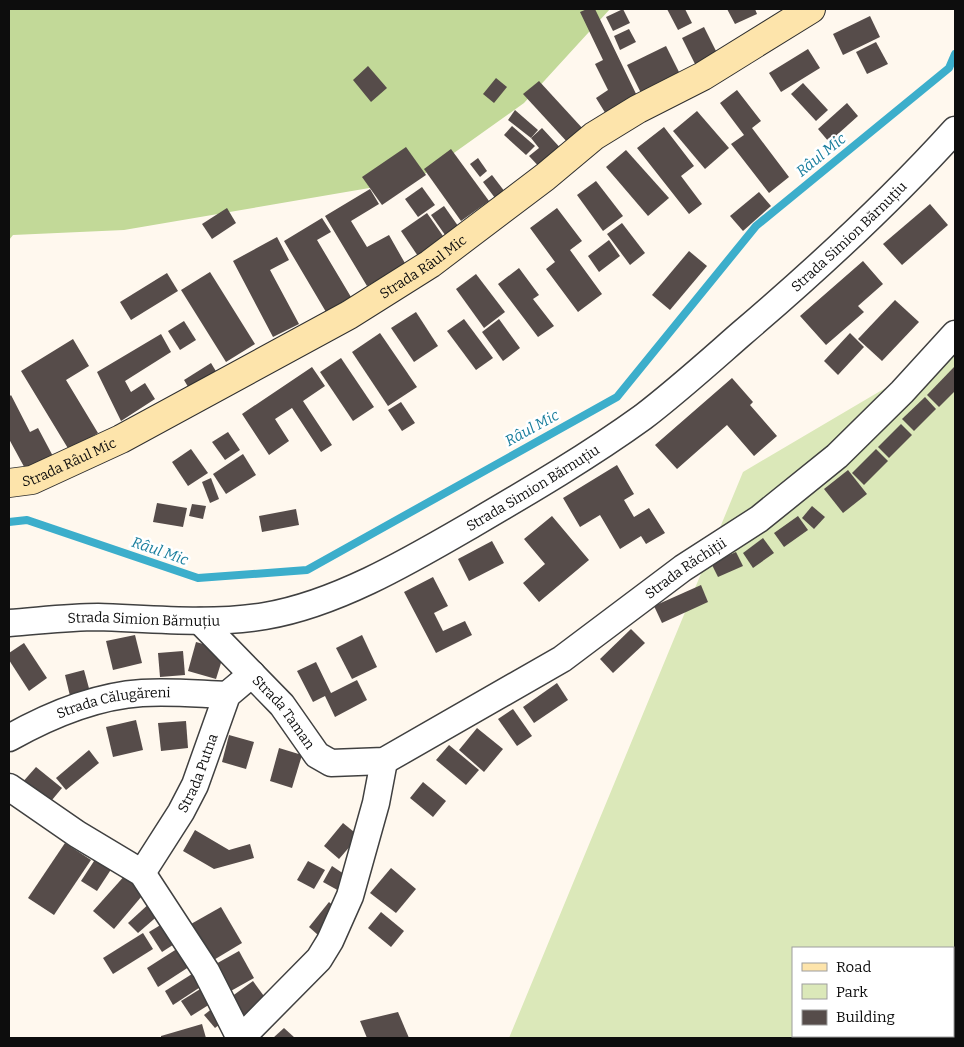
<svg xmlns="http://www.w3.org/2000/svg" width="964" height="1047" viewBox="0 0 964 1047" font-family="Bitter,serif">
  <style>
    .green { fill: #dbe8b9; fill-rule: evenodd }
    .forest { fill: #c2d998 }
    .lines { fill: none; stroke-linecap: round; stroke-linejoin: round }
    .stream { stroke: #3caecb; stroke-width: 8 }
    .building { fill: #564c4a }
    .street-casing { stroke: #404040; stroke-width: 29 }
    .secondary-casing { stroke: #2f2f2f; stroke-width: 30 }
    .street { stroke: #fff; stroke-width: 26 }
    .secondary { stroke: #fde4ab; stroke-width: 28 }
    .labels { text-anchor: middle; stroke-width: 5; stroke-linejoin: round; paint-order: stroke }
    .street-label { font-size: 14px; fill: #0d0d0d; stroke: #fff }
    .water-label { font-size: 15px; font-style: italic; fill: #197e9d; stroke: #fff }
  </style>
  <rect width="100%" height="100%" fill="#fff8ee"/>
  <path class="green" d="M955,347V1038H509L743,472ZM793,948H953V1036H793Z"/>
  <polygon class="forest" points="9,9 610,9 524,103 416,180 124,230 13,235 9,240"/>
  <g class="lines">
    <polyline class="stream" points="9,522 27,520 198,578 307,570 617,397 756,226 949,68 955,54"/>
  </g>
  <g class="building">
    <polygon points="587,9 595,9 639,100 609,119 596,98 608,90 595,64 603,60 580,12"/>
    <polygon points="623,9 630,23 613,31 606,17"/>
    <polygon points="667,9 685,9 692,23 678,30"/>
    <polygon points="727,9 755,9 757,14 735,24"/>
    <polygon points="870,16 880,37 843,55 833,34"/>
    <polygon points="704,27 720,59 698,70 682,38"/>
    <polygon points="629,29 636,42 620,50 614,36"/>
    <polygon points="876,42 888,64 867,74 856,52"/>
    <polygon points="666,46 682,78 643,97 627,65"/>
    <polygon points="808,49 820,68 781,92 769,73"/>
    <polygon points="368,66 387,88 371,102 353,80"/>
    <polygon points="496,78 507,87 494,103 483,94"/>
    <polygon points="539,81 584,130 569,144 523,94"/>
    <polygon points="803,83 828,110 816,121 791,94"/>
    <polygon points="737,90 761,121 752,128 789,177 769,193 731,144 744,135 720,103"/>
    <polygon points="847,103 858,116 829,142 818,129"/>
    <polygon points="515,110 538,130 531,138 508,120"/>
    <polygon points="697,111 729,148 705,169 673,131"/>
    <polygon points="512,126 535,146 526,155 504,135"/>
    <polygon points="664,127 694,166 681,176 702,204 689,214 637,148"/>
    <polygon points="542,128 565,153 544,172 529,156 539,148 531,138"/>
    <polygon points="406,147 426,175 382,205 362,177"/>
    <polygon points="451,149 489,201 461,221 424,169"/>
    <polygon points="626,150 669,198 648,216 606,167"/>
    <polygon points="478,158 487,171 480,177 470,164"/>
    <polygon points="492,175 512,201 495,198 483,182"/>
    <polygon points="596,181 623,216 603,231 577,195"/>
    <polygon points="422,187 435,205 418,217 405,199"/>
    <polygon points="370,189 379,204 351,221 367,247 389,235 406,265 367,286 325,216"/>
    <polygon points="759,192 771,206 743,231 730,216"/>
    <polygon points="930,204 948,225 902,265 883,244"/>
    <polygon points="444,206 463,233 450,242 431,215"/>
    <polygon points="227,208 236,223 212,239 202,224"/>
    <polygon points="557,208 582,241 570,250 602,294 578,312 546,269 555,262 530,228"/>
    <polygon points="427,213 450,246 424,265 401,231"/>
    <polygon points="322,218 331,232 317,240 351,297 326,312 284,241"/>
    <polygon points="622,223 645,253 630,265 607,234"/>
    <polygon points="277,237 289,260 270,270 299,324 273,337 233,261"/>
    <polygon points="609,240 620,256 599,272 588,256"/>
    <polygon points="689,251 707,266 670,310 652,295"/>
    <polygon points="863,261 883,284 858,306 864,312 826,345 800,316"/>
    <polygon points="519,268 539,295 533,299 554,326 538,337 498,284"/>
    <polygon points="210,272 255,344 226,362 181,290"/>
    <polygon points="167,273 178,291 131,320 120,302"/>
    <polygon points="476,274 505,312 484,328 456,289"/>
    <polygon points="895,300 919,322 882,361 858,339"/>
    <polygon points="416,312 438,346 414,362 391,328"/>
    <polygon points="464,319 493,358 476,370 447,331"/>
    <polygon points="499,319 520,348 503,361 482,332"/>
    <polygon points="184,321 196,340 180,350 168,331"/>
    <polygon points="380,333 417,387 388,406 352,352"/>
    <polygon points="850,333 864,347 838,375 824,361"/>
    <polygon points="161,334 171,352 125,381 131,392 145,383 155,399 121,421 97,372"/>
    <polygon points="73,339 89,366 66,380 98,433 69,450 21,371"/>
    <polygon points="341,358 374,407 353,421 320,372"/>
    <polygon points="211,363 217,373 190,390 184,380"/>
    <polygon points="955,366 955,391 939,407 927,395"/>
    <polygon points="312,367 325,386 303,401 332,445 321,452 292,408 275,419 289,441 269,455 242,414"/>
    <polygon points="732,378 753,402 750,405 777,436 754,456 727,425 677,469 655,445"/>
    <polygon points="11,395 30,432 38,428 55,460 28,474 9,439 9,397"/>
    <polygon points="925,397 936,409 914,431 902,419"/>
    <polygon points="401,402 415,423 402,431 388,410"/>
    <polygon points="901,424 912,435 889,458 878,447"/>
    <polygon points="228,432 240,450 225,460 212,442"/>
    <polygon points="191,449 208,473 188,486 172,462"/>
    <polygon points="876,449 888,461 864,485 852,473"/>
    <polygon points="243,454 256,475 226,494 213,474"/>
    <polygon points="617,465 634,494 624,500 634,517 649,508 665,533 646,544 641,536 620,549 600,515 580,527 563,498"/>
    <polygon points="848,470 867,494 843,513 824,489"/>
    <polygon points="211,478 219,499 210,503 202,482"/>
    <polygon points="157,503 187,508 183,527 153,522"/>
    <polygon points="192,504 206,506 203,519 189,516"/>
    <polygon points="812,506 825,517 814,529 802,518"/>
    <polygon points="296,509 299,525 262,532 259,516"/>
    <polygon points="552,516 589,560 539,602 523,583 545,564 524,539"/>
    <polygon points="798,516 808,530 784,547 774,533"/>
    <polygon points="763,538 774,553 753,568 743,553"/>
    <polygon points="492,541 504,563 469,581 458,559"/>
    <polygon points="736,552 743,566 718,577 711,563"/>
    <polygon points="433,577 448,606 434,613 443,631 465,621 472,635 436,653 404,592"/>
    <polygon points="701,585 708,602 662,623 654,606"/>
    <polygon points="631,629 645,643 613,673 600,659"/>
    <polygon points="135,635 142,663 113,670 106,641"/>
    <polygon points="362,635 377,667 352,679 336,648"/>
    <polygon points="196,642 225,650 216,679 188,671"/>
    <polygon points="24,643 47,678 29,691 9,660 9,653"/>
    <polygon points="183,651 185,675 160,677 158,653"/>
    <polygon points="316,662 331,693 357,680 367,700 335,717 325,696 313,702 297,671"/>
    <polygon points="84,670 90,692 70,696 65,675"/>
    <polygon points="557,683 568,700 534,723 523,707"/>
    <polygon points="513,709 532,736 517,746 498,719"/>
    <polygon points="136,720 143,750 113,757 106,727"/>
    <polygon points="186,721 188,748 161,751 158,723"/>
    <polygon points="477,728 503,749 484,772 459,750"/>
    <polygon points="229,735 254,742 246,769 222,762"/>
    <polygon points="449,745 479,770 466,785 436,760"/>
    <polygon points="279,748 302,755 292,788 270,781"/>
    <polygon points="89,750 99,763 66,790 56,778"/>
    <polygon points="36,767 62,788 47,806 21,784"/>
    <polygon points="423,782 446,801 433,817 410,798"/>
    <polygon points="343,823 359,836 339,859 324,846"/>
    <polygon points="195,830 229,850 250,844 254,858 214,869 183,851"/>
    <polygon points="65,843 91,860 54,915 28,898"/>
    <polygon points="96,858 112,868 97,891 81,881"/>
    <polygon points="308,861 325,870 314,889 297,880"/>
    <polygon points="332,866 350,878 341,892 323,882"/>
    <polygon points="391,868 416,889 396,913 370,893"/>
    <polygon points="127,873 147,890 114,929 93,911"/>
    <polygon points="151,902 161,913 138,933 128,923"/>
    <polygon points="329,902 338,910 318,935 309,927"/>
    <polygon points="221,907 242,943 212,961 191,924"/>
    <polygon points="381,912 404,931 391,947 368,928"/>
    <polygon points="167,921 179,941 162,952 149,932"/>
    <polygon points="143,933 153,949 113,974 103,958"/>
    <polygon points="183,945 195,963 158,987 147,968"/>
    <polygon points="239,951 254,978 229,992 214,965"/>
    <polygon points="200,969 208,982 173,1005 165,991"/>
    <polygon points="253,981 269,1003 247,1020 231,997"/>
    <polygon points="205,986 215,1001 191,1016 181,1001"/>
    <polygon points="218,1004 229,1017 215,1028 204,1015"/>
    <polygon points="398,1012 409,1038 367,1038 360,1021"/>
    <polygon points="202,1024 206,1038 161,1038 161,1036"/>
    <polygon points="284,1028 295,1038 273,1038"/>
  </g>
  <g class="lines">
    <g class="street-casing">
      <g id="street">
        <path id="s1" d="M200,621L282,705L317,755L331,763L384,761L562,659L683,568L759,519L837,456L902,392L955,334"/>
        <path id="s2" d="M9,623C38,621 68,617 98,617C153,619 210,625 265,616C337,604 411,560 473,524C531,490 589,456 643,417C677,391 709,362 741,334C816,270 889,203 955,130"/>
        <path id="s3" d="M9,738C50,715 95,696 142,693C170,691 199,694 227,695"/>
        <polyline points="9,787 77,834 142,873 206,971 240,1038"/>
        <path id="s4" d="M142,873L181,812L195,785L227,695L252,674"/>
        <polyline points="241,1038 319,959 330,941 350,896 376,803 384,761"/>
      </g>
    </g>
    <g class="secondary-casing">
      <g id="secondary">
        <path id="s5" d="M9,483L32,480L121,439L349,315L430,264L545,177L594,136L638,109L703,76L811,9"/>
      </g>
    </g>
    <use href="#street" class="street"/>
    <use href="#secondary" class="secondary"/>
  </g>
  <g class="labels">
    <g class="street-label">
      <text dy="5" stroke="none"><textPath href="#s2" startOffset="960">Strada Simion Bărnuțiu</textPath></text>
      <text dy="5" stroke="none"><textPath href="#s5" startOffset="469">Strada Râul Mic</textPath></text>
      <text dy="5" stroke="none"><textPath href="#s5" startOffset="64">Strada Râul Mic</textPath></text>
      <text dy="5" stroke="none"><textPath href="#s2" startOffset="555">Strada Simion Bărnuțiu</textPath></text>
      <text dy="5" stroke="none"><textPath href="#s1" startOffset="606">Strada Răchiții</textPath></text>
      <text dy="5" stroke="none"><textPath href="#s2" startOffset="135">Strada Simion Bărnuțiu</textPath></text>
      <text dy="5" stroke="none"><textPath href="#s3" startOffset="112">Strada Călugăreni</textPath></text>
      <text dy="5" stroke="none"><textPath href="#s1" startOffset="124">Strada Taman</textPath></text>
      <text dy="5" stroke="none"><textPath href="#s4" startOffset="115">Strada Putna</textPath></text>
    </g>
    <g class="water-label">
      <text transform="translate(821 155) rotate(-39)" y="5">Râul Mic</text>
      <text transform="translate(532 428) rotate(-29)" y="5">Râul Mic</text>
      <text transform="translate(160 551) rotate(19)" y="5">Râul Mic</text>
    </g>
  </g>
  <rect width="964" height="1047" fill="none" stroke="#0d0d0d" stroke-width="20"/>
  <rect x="792" y="947" width="162" height="90" fill="#ffffff" stroke="#9e9e9e"/>
  <rect x="802" y="963" width="25" height="8" fill="#fde4ab" stroke="#9e9e9e"/>
  <text x="836" y="972" font-size="15" fill="#0d0d0d">Road</text>
  <rect x="802" y="984" width="25" height="15" fill="#dbe8b9" stroke="#9e9e9e"/>
  <text x="836" y="997" font-size="15" fill="#0d0d0d">Park</text>
  <rect x="802" y="1010" width="25" height="15" fill="#564c4a" stroke="#9e9e9e"/>
  <text x="836" y="1022" font-size="15" fill="#0d0d0d">Building</text>
</svg>
